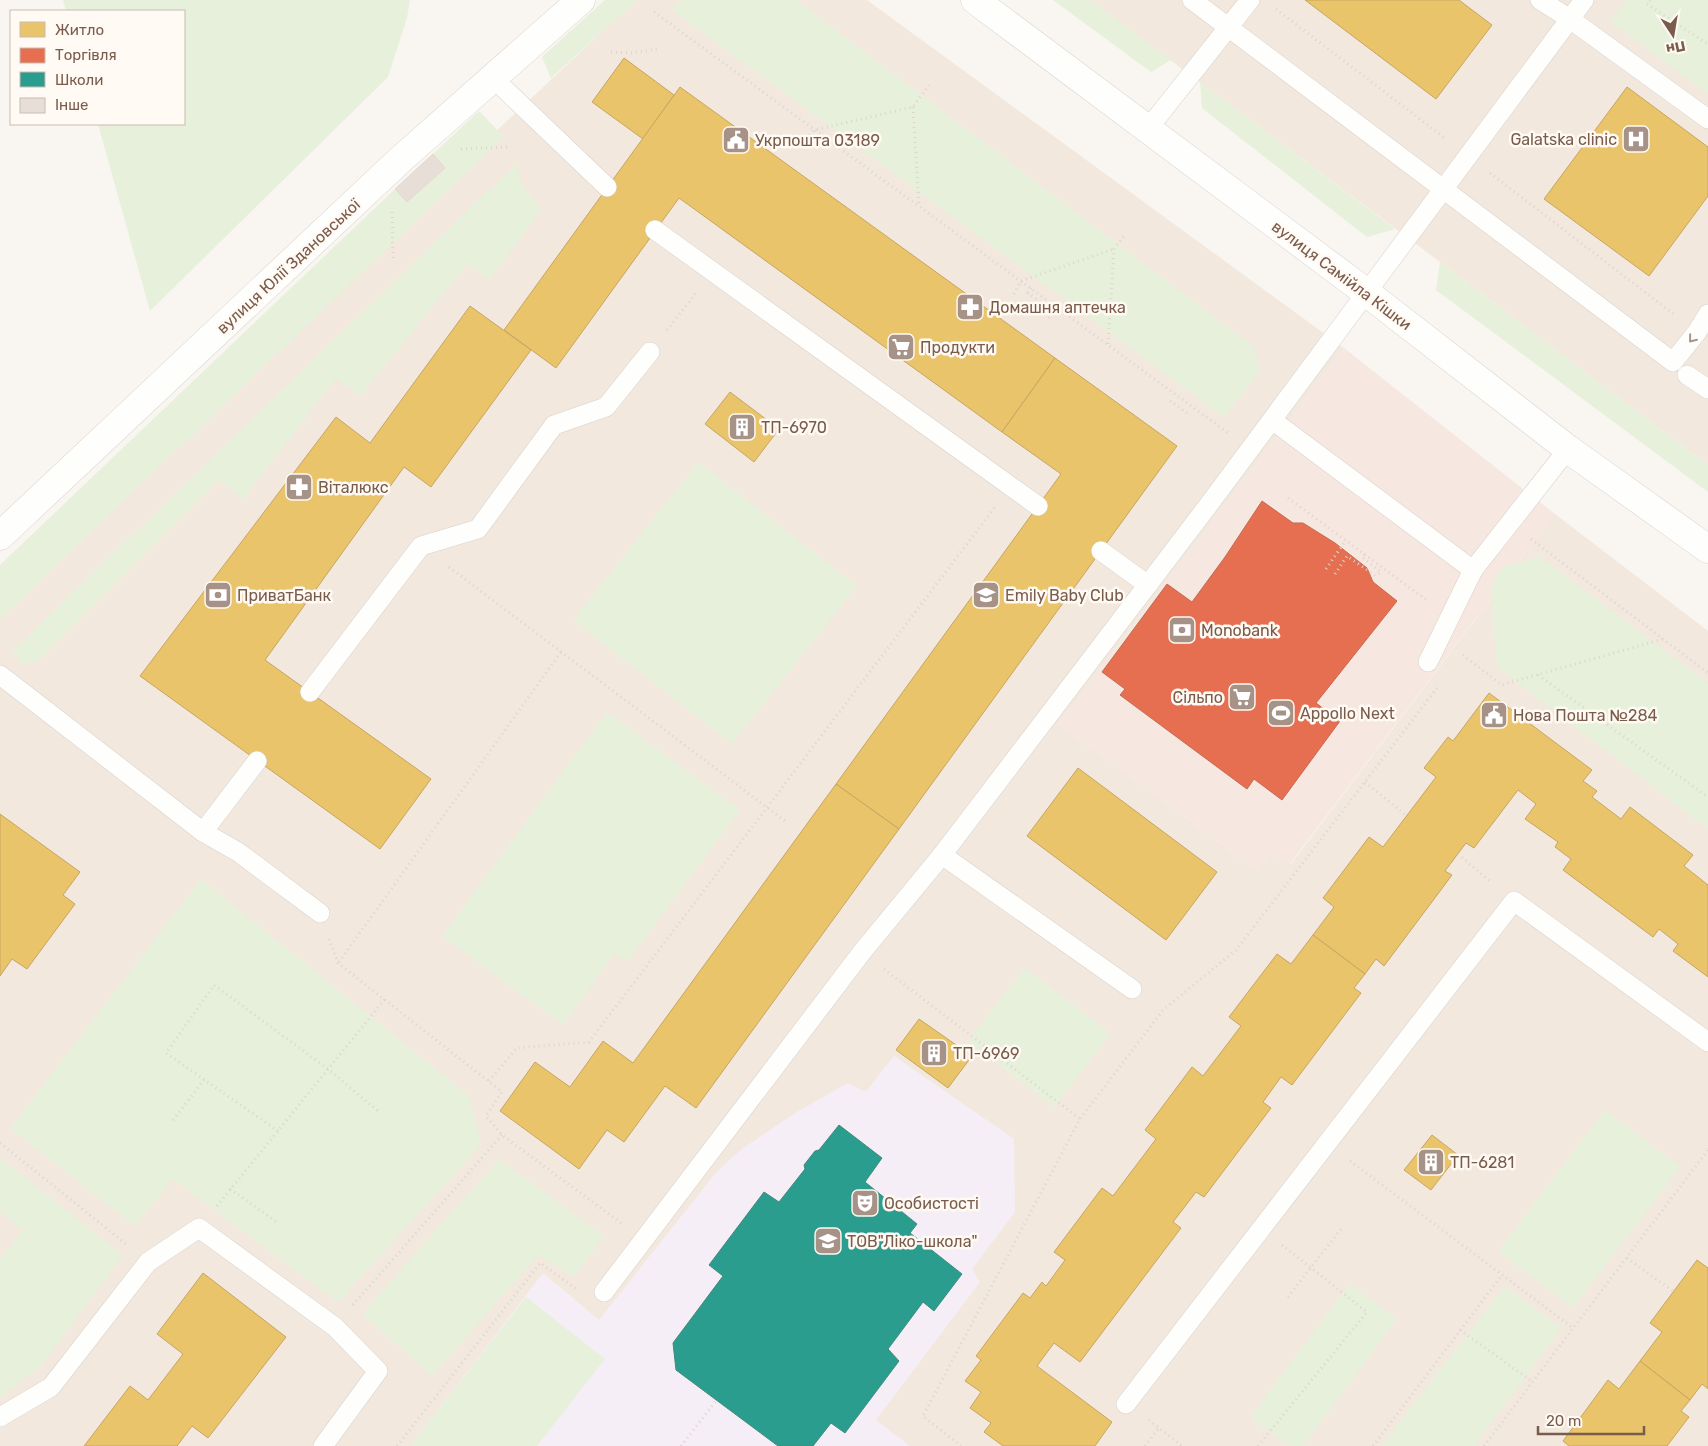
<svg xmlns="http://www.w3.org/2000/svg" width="1708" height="1446" viewBox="0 0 1708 1446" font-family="Rubik,sans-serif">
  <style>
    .residential { fill: #f2e8de }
    .commercial { fill: #f6e8e1 }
    .education { fill: #f6eef6 }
    .green { fill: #e7f0db }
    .homes { fill: #e9c46a; stroke: #c8a561 }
    .shops { fill: #e76f51; stroke: #c66950 }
    .schools { fill: #2a9d8f; stroke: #428a7b }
    .building { fill: #e6ded7; stroke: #e2d8d2 }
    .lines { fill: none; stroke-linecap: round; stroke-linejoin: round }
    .lane-casing { stroke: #d7d1cb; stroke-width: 20 }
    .secondary-casing { stroke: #d9d2cb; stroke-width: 29 }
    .path { stroke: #dcd5d0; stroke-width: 3; stroke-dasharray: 1 4; stroke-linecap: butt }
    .lane { stroke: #fefefd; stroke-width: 19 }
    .secondary { stroke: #fefefd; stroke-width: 28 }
    .oneway { stroke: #a8958b }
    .labels { text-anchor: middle; stroke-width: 5; stroke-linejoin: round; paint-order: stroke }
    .poi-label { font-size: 16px; fill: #7a5c4d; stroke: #fffaf3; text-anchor: start }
    .street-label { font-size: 16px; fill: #7a5c4d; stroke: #fffaf3 }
  </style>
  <rect width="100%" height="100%" fill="#f9f5f0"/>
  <g class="residential">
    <polygon points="636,0 867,0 1344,348 1059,724 1258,871 1272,853 1291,864 1555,514 1708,631 1708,1446 0,1446 0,596"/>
    <polygon points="1090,0 1708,0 1708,465 1440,262"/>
  </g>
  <polygon class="commercial" points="1344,348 1555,514 1290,864 1272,853 1258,871 1059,724"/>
  <polygon class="education" points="894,1056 1014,1139 1015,1212 972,1269 980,1282 876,1420 910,1446 410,1446 543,1273 599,1320 718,1170 742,1149 795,1113 848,1083 864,1091 867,1090"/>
  <g class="green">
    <polygon points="63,0 410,0 407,18 388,77 150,311 98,124 184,124 184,11 66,11"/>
    <polygon points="605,0 637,0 551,78 542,57"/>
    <polygon points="682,0 796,0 1255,348 1260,372 1224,417 672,10"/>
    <polygon points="1053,0 1090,0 1171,60 1151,72"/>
    <polygon points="1626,0 1708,0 1708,94 1610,21"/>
    <polygon points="1200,82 1395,229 1367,237 1202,108"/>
    <polygon points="479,111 504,137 0,619 0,565 395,189 408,202 445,168 433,154"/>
    <polygon points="517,163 520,182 542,209 489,280 467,264 360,397 336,378 243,499 219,480 38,661 23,664 12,651"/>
    <polygon points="1440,262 1708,465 1708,492 1436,290"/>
    <polygon points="698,462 857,586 732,744 573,620"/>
    <polygon points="1540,557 1708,683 1708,829 1497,667 1491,586 1502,567"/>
    <polygon points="607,712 740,810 627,962 615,953 563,1025 442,936"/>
    <polygon points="201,879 469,1096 481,1145 338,1302 173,1179 135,1226 10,1128"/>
    <polygon points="1025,968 1111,1034 1054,1107 968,1041"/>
    <polygon points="1605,1110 1680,1167 1573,1308 1498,1251"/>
    <polygon points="0,1158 123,1255 41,1366 0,1397 0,1258 23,1230 0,1212"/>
    <polygon points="499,1159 604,1236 574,1277 538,1255 432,1376 362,1314"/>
    <polygon points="1349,1284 1397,1319 1303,1446 1288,1446 1250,1417"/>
    <polygon points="1505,1286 1562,1328 1474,1446 1381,1446"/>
    <polygon points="526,1297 605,1359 537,1446 410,1446"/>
  </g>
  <g class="homes">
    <polygon points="1305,0 1459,0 1492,25 1436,99"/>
    <polygon points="624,58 674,95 643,139 592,102"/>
    <polygon points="680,87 1055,358 1002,432 679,198 556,368 504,330"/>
    <polygon points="1627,87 1708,147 1708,196 1649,276 1544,199"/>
    <polygon points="470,306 531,350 431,487 404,467 265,660 431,779 380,849 140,676 336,417 370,443"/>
    <polygon points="1055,358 1177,446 899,829 836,784 1061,474 1002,432"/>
    <polygon points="730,392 779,429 754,462 705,424"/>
    <polygon points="1489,693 1592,770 1583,781 1597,791 1592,797 1621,819 1630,807 1693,855 1684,866 1708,885 1708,977 1673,951 1678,944 1659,929 1653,937 1563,870 1571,859 1555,847 1558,842 1525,819 1536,804 1518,790 1474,848 1466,843 1445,871 1452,875 1384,966 1376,959 1365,974 1313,935 1334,907 1323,898 1369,837 1383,847 1436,777 1424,768 1448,737 1453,741"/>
    <polygon points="1078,768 1217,872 1166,940 1027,836"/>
    <polygon points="836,784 899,829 696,1108 665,1086 624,1142 607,1130 579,1169 500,1111 535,1062 570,1087 603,1041 633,1063"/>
    <polygon points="0,814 80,872 63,895 75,904 27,969 12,959 0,976"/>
    <polygon points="1313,935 1365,974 1354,988 1361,993 1292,1085 1281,1077 1263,1102 1271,1108 1204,1197 1196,1192 1173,1222 1181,1228 1080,1362 1054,1343 1037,1366 1112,1422 1095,1446 1003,1446 984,1432 991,1423 970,1408 981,1392 965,1381 981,1360 976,1356 1023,1293 1030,1298 1042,1282 1046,1286 1065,1260 1054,1252 1102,1188 1113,1196 1156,1139 1145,1130 1192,1067 1203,1076 1241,1026 1229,1017 1277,954 1291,964"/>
    <polygon points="919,1019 972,1056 948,1088 896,1050"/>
    <polygon points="1432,1135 1458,1155 1431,1190 1404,1170"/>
    <polygon points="1697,1260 1708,1268 1708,1389 1702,1384 1690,1400 1640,1361 1662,1332 1650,1323"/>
    <polygon points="203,1273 286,1337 208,1438 192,1426 177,1446 84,1446 130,1386 148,1400 183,1354 157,1334"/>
    <polygon points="1640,1361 1690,1400 1681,1411 1689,1417 1667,1446 1569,1446 1563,1441 1608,1380 1619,1389"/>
  </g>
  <polygon class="shops" points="1262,501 1293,523 1303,523 1335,543 1367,568 1373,582 1397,601 1316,703 1340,721 1282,800 1254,779 1247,789 1120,695 1125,689 1102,672 1167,584 1192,602 1225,557"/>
  <polygon class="schools" points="839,1125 882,1158 865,1182 917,1224 910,1233 962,1274 934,1311 923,1302 888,1349 899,1361 845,1433 831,1423 813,1446 778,1446 676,1370 673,1343 723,1276 709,1265 764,1192 779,1202 805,1169 804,1165 815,1151 819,1150"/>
  <polygon class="building" points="433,154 445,168 407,202 395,189"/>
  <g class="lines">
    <g class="lane-casing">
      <g id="lane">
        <polyline points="1192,0 1673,362 1697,332 1708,314"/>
        <polyline points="1540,0 1570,19 1708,119"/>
        <polyline points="493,78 607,187"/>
        <polyline points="1147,130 1250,0"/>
        <polyline points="655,230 1038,506"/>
        <polyline points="1687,375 1708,389"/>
        <polyline points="1272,420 1473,570 1568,449"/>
        <polyline points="1101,551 1148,585"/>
        <polyline points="1428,662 1473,570"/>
        <polyline points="0,675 203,832 238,852 320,913"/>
        <polyline points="310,692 421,546 478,529 554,425 606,407 650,352"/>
        <polyline points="203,832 257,761"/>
        <polyline points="942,855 1132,989"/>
        <polyline points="604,1292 862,952 942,855 1207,507 1584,0"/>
        <polyline points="1126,1404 1514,901 1708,1042"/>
        <polyline points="0,1417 51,1387 148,1262 199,1228 335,1327 378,1371 323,1446"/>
      </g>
    </g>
    <g class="secondary-casing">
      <g id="secondary">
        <polyline points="975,0 1367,293 1568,449 1708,549"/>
        <polyline points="0,536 401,159 581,0"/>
      </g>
    </g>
    <g class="path">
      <polyline points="1650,0 1647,4 1708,44"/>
      <polyline points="1276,9 1446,139"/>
      <polyline points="654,12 1228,433"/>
      <polyline points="611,52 632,53 658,49"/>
      <polyline points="913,107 919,206"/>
      <polyline points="799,146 814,130 913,107 929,85"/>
      <polyline points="461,149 509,147"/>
      <polyline points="1490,173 1676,316"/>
      <polyline points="392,212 393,261"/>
      <polyline points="1031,288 1028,293 1054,312 1049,318"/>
      <polyline points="1014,294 1021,281 1114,249"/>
      <polyline points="667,330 696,293"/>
      <polyline points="1108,344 1114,249 1124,236"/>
      <polyline points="1170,401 1190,415"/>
      <polyline points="1288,498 1428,601"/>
      <polyline points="1531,539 1708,673"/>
      <polyline points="449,567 785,821"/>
      <polyline points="1326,569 1346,540"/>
      <polyline points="1335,574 1347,556 1376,576 1381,572 1362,557 1365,554"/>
      <polyline points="1463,655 1502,685 1663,639"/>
      <polyline points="1538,675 1708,797"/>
      <polyline points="1365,782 1407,816"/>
      <polyline points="1458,854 1492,883"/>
      <polyline points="329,939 338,963 502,1092 486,1116 502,1135 621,1223"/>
      <polyline points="339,962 561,652"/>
      <polyline points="884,969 1080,1119"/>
      <polyline points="489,1081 517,1048 589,1042 995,507"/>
      <polyline points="173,1120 204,1080"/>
      <polyline points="278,1131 166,1053 214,985 328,1069 378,1111"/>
      <polyline points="0,1143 126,1244"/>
      <polyline points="1350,1161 1573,1328"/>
      <polyline points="230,1189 277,1222"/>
      <polyline points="217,1206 385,999"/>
      <polyline points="1627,1258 1673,1291"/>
      <polyline points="1288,1297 1341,1229"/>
      <polyline points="353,1305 502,1135"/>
      <polyline points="1460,1330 1533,1382"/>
      <polyline points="1149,1420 1182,1446"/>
      <polyline points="397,1446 540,1263 578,1290"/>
      <polyline points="681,1446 716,1401"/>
      <polyline points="961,1446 923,1416 1080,1119 1163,1010 1236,950 1437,688"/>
      <polyline points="1145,1446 1159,1428"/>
      <polyline points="1258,1446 1367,1312 1282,1245"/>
      <polyline points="1373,1446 1502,1275"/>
      <polyline points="1484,1446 1708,1150"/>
    </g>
    <use href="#lane" class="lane"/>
    <use href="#secondary" class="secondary"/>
  </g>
  <defs><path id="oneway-chevron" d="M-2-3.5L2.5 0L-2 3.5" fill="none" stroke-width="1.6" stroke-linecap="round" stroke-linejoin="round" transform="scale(1.25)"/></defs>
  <use class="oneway" href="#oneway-chevron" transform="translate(1692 339) rotate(129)"/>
  <defs>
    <g id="hospital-square" transform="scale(1.4375)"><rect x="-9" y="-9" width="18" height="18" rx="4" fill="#a69286" stroke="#fffaf3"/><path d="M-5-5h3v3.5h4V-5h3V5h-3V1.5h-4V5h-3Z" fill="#fff"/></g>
    <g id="civic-square" transform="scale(1.4375)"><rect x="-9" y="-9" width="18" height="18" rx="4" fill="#a69286" stroke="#fffaf3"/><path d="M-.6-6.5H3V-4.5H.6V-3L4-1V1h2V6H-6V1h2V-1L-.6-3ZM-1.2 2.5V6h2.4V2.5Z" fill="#fff"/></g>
    <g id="pharmacy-square" transform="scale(1.4375)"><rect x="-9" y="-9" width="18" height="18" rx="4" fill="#a69286" stroke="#fffaf3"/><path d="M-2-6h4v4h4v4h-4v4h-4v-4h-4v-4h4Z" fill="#fff"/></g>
    <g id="supermarket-square" transform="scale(1.4375)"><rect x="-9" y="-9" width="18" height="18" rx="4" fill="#a69286" stroke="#fffaf3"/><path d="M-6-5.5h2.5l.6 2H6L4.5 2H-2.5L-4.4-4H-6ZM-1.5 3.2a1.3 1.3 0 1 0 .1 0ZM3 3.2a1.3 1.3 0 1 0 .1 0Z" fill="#fff"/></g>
    <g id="building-square" transform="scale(1.4375)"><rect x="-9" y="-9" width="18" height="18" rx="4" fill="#a69286" stroke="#fffaf3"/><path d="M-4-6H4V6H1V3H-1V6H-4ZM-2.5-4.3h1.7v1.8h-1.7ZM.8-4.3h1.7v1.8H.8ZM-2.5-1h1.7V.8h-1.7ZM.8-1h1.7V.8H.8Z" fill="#fff"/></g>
    <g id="bank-square" transform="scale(1.4375)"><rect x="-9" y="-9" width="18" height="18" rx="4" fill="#a69286" stroke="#fffaf3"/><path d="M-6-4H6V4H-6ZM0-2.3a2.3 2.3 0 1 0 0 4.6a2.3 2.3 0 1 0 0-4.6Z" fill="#fff"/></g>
    <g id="school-square" transform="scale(1.4375)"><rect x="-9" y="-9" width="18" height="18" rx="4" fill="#a69286" stroke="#fffaf3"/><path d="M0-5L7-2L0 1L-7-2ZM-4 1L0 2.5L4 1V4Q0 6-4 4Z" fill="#fff"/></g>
    <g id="stadium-square" transform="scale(1.4375)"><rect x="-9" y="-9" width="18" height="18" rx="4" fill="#a69286" stroke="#fffaf3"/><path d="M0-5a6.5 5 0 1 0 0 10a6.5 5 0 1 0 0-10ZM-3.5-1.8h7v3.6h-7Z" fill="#fff"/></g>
    <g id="theatre-square" transform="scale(1.4375)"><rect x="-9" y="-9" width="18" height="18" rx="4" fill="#a69286" stroke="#fffaf3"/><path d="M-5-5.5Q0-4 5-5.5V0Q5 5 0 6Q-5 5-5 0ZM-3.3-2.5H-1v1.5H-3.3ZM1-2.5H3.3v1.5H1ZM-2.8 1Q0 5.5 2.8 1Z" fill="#fff"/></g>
  </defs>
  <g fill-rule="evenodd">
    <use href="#hospital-square" x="1636" y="139"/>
    <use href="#civic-square" x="736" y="140"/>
    <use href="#pharmacy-square" x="970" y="307"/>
    <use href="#supermarket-square" x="901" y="347"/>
    <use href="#building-square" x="742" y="427"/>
    <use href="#pharmacy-square" x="299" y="487"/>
    <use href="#bank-square" x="218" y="595"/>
    <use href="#school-square" x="986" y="595"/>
    <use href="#bank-square" x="1182" y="630"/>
    <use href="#supermarket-square" x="1242" y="697"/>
    <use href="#stadium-square" x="1281" y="713"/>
    <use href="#civic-square" x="1494" y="715"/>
    <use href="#building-square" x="934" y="1053"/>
    <use href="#building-square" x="1431" y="1162"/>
    <use href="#theatre-square" x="865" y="1203"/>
    <use href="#school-square" x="828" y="1241"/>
  </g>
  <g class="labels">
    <g class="poi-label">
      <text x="1617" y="145" text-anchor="end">Galatska clinic</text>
      <text x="755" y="146">Укрпошта 03189</text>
      <text x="989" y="313">Домашня аптечка</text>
      <text x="920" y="353">Продукти</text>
      <text x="761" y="433">ТП-6970</text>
      <text x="318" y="493">Віталюкс</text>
      <text x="237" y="601">ПриватБанк</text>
      <text x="1005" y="601">Emily Baby Club</text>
      <text x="1201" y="636">Monobank</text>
      <text x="1223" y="703" text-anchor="end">Сільпо</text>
      <text x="1300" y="719">Appollo Next</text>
      <text x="1513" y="721">Нова Пошта №284</text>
      <text x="953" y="1059">ТП-6969</text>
      <text x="1450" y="1168">ТП-6281</text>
      <text x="884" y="1209">Особистості</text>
      <text x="847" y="1247">ТОВ"Ліко-школа"</text>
    </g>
    <g class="street-label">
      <text transform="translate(288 266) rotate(-43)" y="6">вулиця Юлії Здановської</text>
      <text transform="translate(1342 275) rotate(37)" y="6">вулиця Самійла Кішки</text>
    </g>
  </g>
  <rect x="10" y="10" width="175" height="115" fill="#fffaf3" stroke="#cabbb1"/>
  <rect x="20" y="22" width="25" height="15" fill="#e9c46a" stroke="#cabbb1"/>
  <text x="55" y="35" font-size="15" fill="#7a5c4d">Житло</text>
  <rect x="20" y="48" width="25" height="15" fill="#e76f51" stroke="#cabbb1"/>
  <text x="55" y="60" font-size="15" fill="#7a5c4d">Торгівля</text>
  <rect x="20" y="72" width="25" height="15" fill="#2a9d8f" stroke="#cabbb1"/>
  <text x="55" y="85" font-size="15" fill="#7a5c4d">Школи</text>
  <rect x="20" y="98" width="25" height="15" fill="#e6ded7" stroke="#cabbb1"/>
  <text x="55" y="110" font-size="15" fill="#7a5c4d">Інше</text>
  <g transform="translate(1673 35) rotate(168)" stroke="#fffaf3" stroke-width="4" paint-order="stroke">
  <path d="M0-4L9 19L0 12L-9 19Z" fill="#7a5c4d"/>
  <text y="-8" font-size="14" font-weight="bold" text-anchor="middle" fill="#7a5c4d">Пн</text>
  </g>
  <path d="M1538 1426v8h106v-8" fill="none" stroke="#7a5c4d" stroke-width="2.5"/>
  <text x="1546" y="1426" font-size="15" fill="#7a5c4d" stroke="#fffaf3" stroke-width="4" paint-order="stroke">20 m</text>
</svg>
